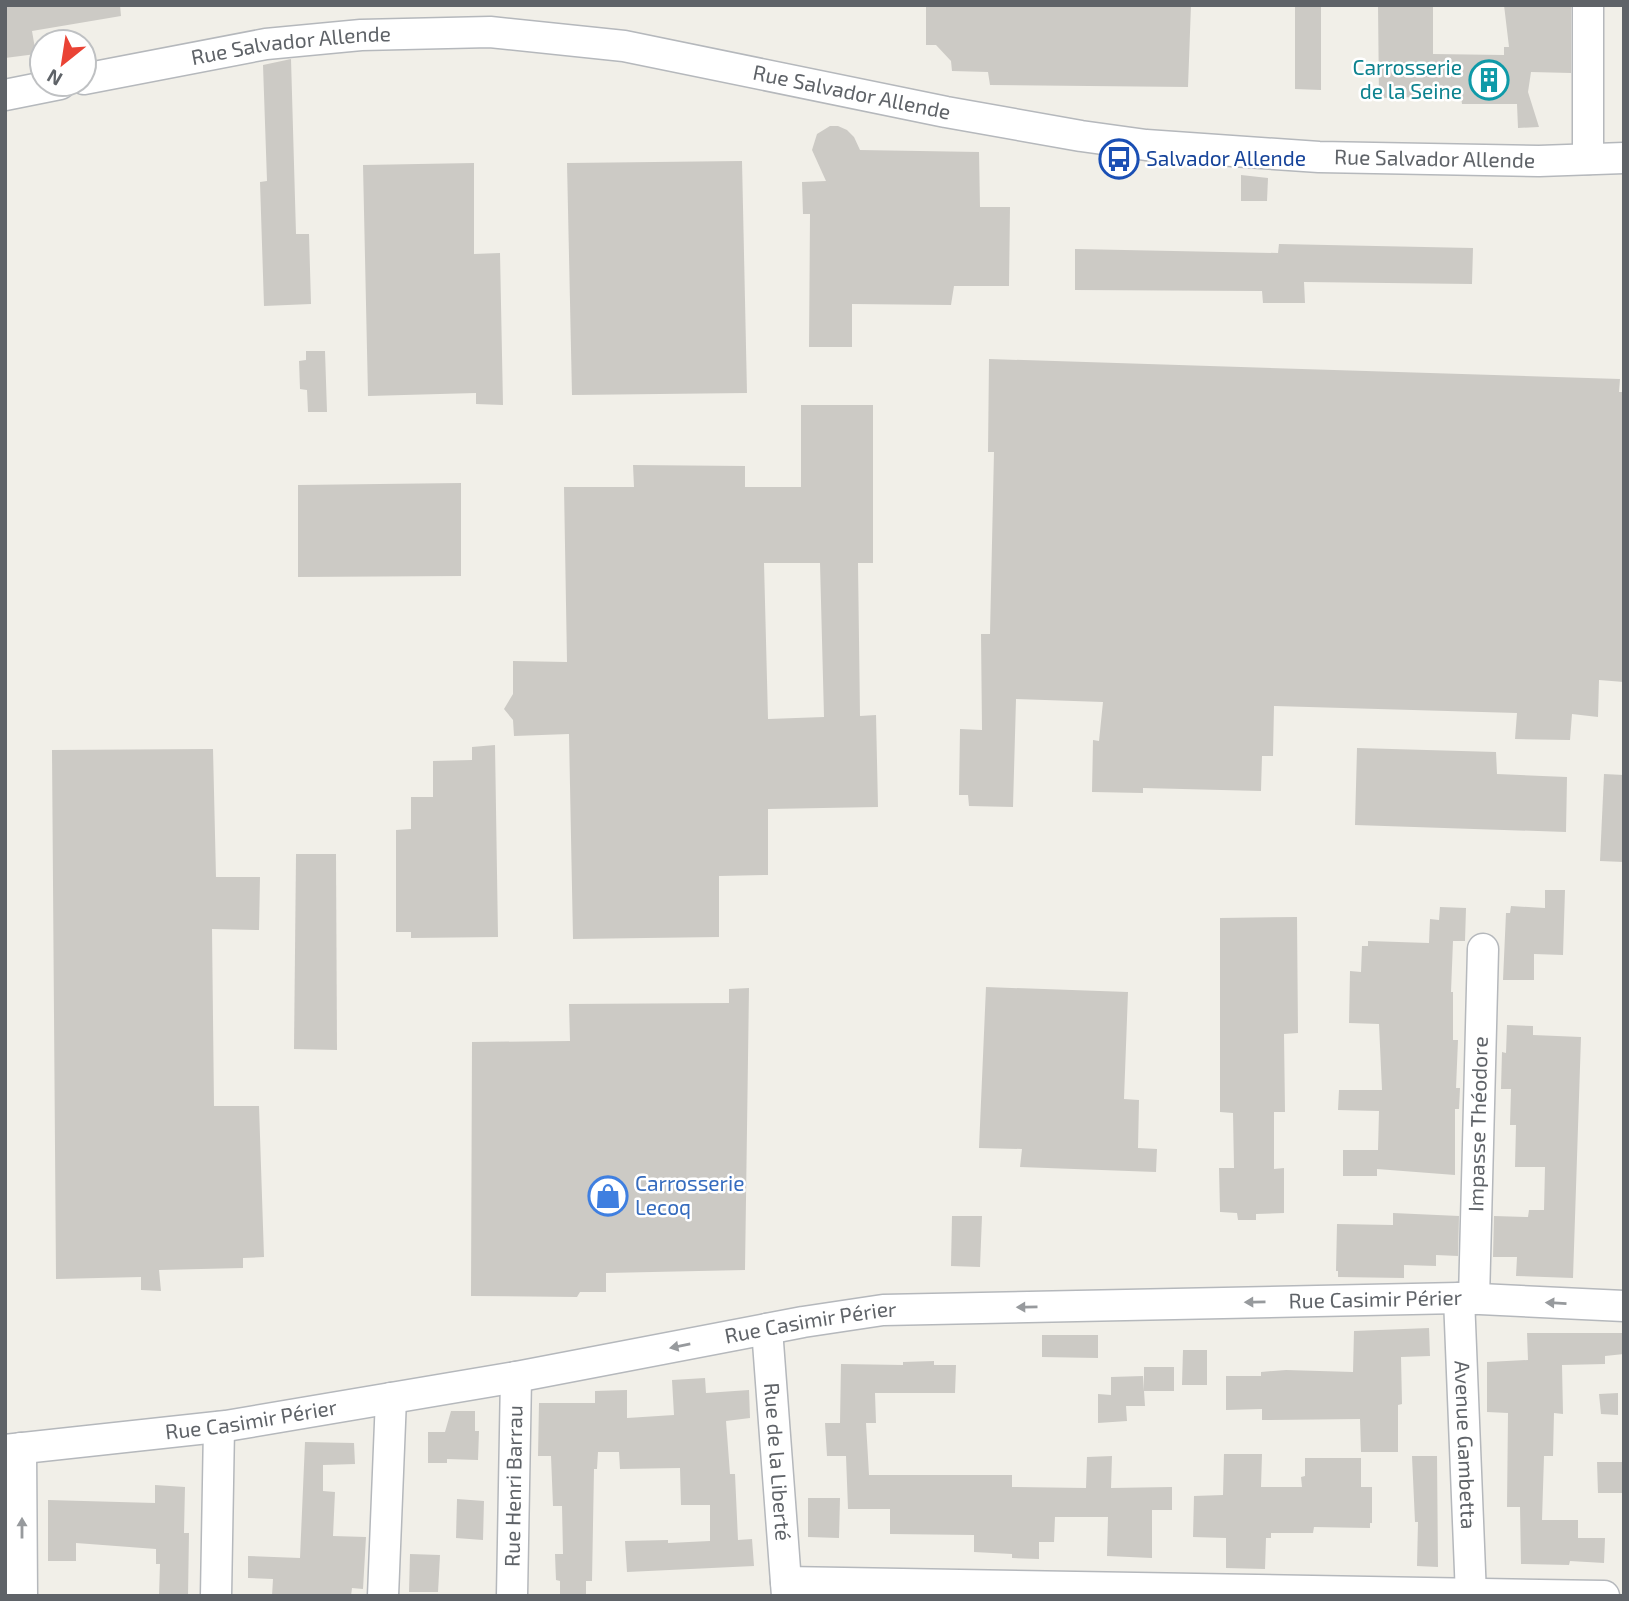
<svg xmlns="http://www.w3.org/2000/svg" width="1629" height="1601" viewBox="0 0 1629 1601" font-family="'Exo 2',sans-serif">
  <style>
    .building { fill: #cccac5; fill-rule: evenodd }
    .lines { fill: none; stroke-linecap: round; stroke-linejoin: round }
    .minor-casing { stroke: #b5b8bc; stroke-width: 33 }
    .minor { stroke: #fff; stroke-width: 30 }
    .oneway { fill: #979a9d }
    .labels { text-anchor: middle; stroke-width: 5; stroke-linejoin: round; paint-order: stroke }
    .street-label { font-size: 21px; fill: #5f6368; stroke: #fff }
    .culture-label { font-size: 21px; fill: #0d838f; stroke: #fff; text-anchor: end }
    .transit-label { font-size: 21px; fill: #164399; stroke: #fff; text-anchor: start }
    .shop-label { font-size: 21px; fill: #366cbe; stroke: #fff; text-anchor: start }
  </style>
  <rect width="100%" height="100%" fill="#f1efe8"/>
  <g class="building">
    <polygon points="5,5 120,5 121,16 32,31 36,54 5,58"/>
    <polygon points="926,5 1191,5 1188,87 990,85 988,72 952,71 951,61 936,45 926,45"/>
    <polygon points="1295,5 1321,5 1321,90 1295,89"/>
    <polygon points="1378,5 1433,5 1433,54 1504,55 1504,47 1509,47 1504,5 1571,5 1571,73 1531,72 1528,92 1539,127 1518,128 1517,104 1462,104 1461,96 1379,98"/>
    <polygon points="291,59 296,234 309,234 311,304 264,306 260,182 267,181 263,65"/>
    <polygon points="830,126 838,126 847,130 854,137 860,150 979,152 980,207 1010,207 1009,286 954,286 951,305 852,304 852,347 809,347 810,214 803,214 802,182 826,181 812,150 817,134"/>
    <polygon points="742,161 747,393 572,395 567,163"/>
    <polygon points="474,163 474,254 500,253 503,405 476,404 476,393 368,396 363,165"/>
    <polygon points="1241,175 1268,178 1267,201 1241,201"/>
    <polygon points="1279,244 1473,248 1472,284 1304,282 1305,303 1263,303 1262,291 1075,290 1075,249 1278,253"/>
    <polygon points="306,351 325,351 327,412 308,412 307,390 300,389 299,361 306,360"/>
    <polygon points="989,359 1620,379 1619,392 1624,392 1624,682 1599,680 1598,717 1572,714 1570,740 1515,739 1517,713 1274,706 1273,756 1262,756 1261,791 1143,788 1143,793 1092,792 1093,740 1099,741 1103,702 1016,699 1013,807 969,806 968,795 959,795 960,729 982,730 981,634 990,634 994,452 988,452"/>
    <path d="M801,405H873V563H858L860,716L876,715L878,807L768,809V875L719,876V937L573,939L569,734L514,736L513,720L504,709L513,694V661L567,662L564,487H634L633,465L745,466V487H801ZM764,563H820L824,717L768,719Z"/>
    <polygon points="461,483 461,576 298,577 298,485"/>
    <polygon points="495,745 498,937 411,938 411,932 396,932 396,830 411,829 411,797 433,797 433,761 472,760 472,747"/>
    <polygon points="1357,748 1496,752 1497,774 1567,777 1566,832 1355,825"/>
    <polygon points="213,749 216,877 260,877 259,930 212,929 214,1106 259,1106 264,1257 243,1258 243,1268 159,1270 161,1291 141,1290 141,1277 56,1279 52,750"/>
    <polygon points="1604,774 1624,775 1624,862 1600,861"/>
    <polygon points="296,854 336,854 337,1050 294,1049"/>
    <polygon points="1545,890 1565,890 1563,955 1534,954 1534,980 1503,980 1506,913 1510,913 1511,906 1545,908"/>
    <polygon points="1440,907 1466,908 1465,941 1453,941 1451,992 1453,992 1453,1040 1458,1040 1456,1088 1460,1088 1459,1109 1455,1109 1455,1175 1377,1169 1377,1176 1343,1176 1343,1150 1378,1150 1379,1111 1338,1110 1339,1090 1382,1090 1379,1024 1349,1023 1350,971 1361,972 1362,946 1368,946 1368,941 1429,943 1430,919 1439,920"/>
    <polygon points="1297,917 1298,1033 1284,1034 1285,1112 1274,1112 1274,1169 1284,1168 1284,1213 1256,1214 1256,1220 1238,1220 1237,1213 1220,1212 1219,1168 1234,1168 1233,1113 1220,1112 1220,918"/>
    <polygon points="986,987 1128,992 1124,1099 1139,1100 1138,1148 1157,1149 1156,1172 1020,1167 1022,1149 979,1148"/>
    <polygon points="749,988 745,1270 606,1273 606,1292 580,1292 577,1297 471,1296 472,1042 570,1041 569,1004 729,1003 729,989"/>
    <polygon points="1507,1025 1533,1026 1533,1035 1581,1037 1573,1278 1516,1276 1517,1257 1493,1257 1494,1216 1528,1217 1529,1210 1544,1210 1545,1167 1515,1167 1516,1125 1510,1125 1511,1089 1501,1089 1502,1052 1506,1053"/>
    <polygon points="1393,1213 1459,1216 1458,1256 1436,1255 1436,1266 1404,1265 1404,1278 1338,1277 1338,1271 1336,1271 1337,1224 1393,1225"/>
    <polygon points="952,1216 982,1216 980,1267 951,1266"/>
    <polygon points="1429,1328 1430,1356 1401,1357 1402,1404 1398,1405 1398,1452 1361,1452 1360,1419 1262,1420 1262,1409 1226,1410 1226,1376 1261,1376 1261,1372 1286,1370 1353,1372 1354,1331"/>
    <polygon points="1527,1333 1624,1333 1624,1354 1605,1356 1605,1364 1562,1365 1563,1414 1554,1413 1553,1456 1544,1456 1542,1520 1578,1520 1578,1538 1605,1538 1604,1563 1570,1561 1569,1565 1521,1564 1520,1507 1507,1507 1508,1413 1487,1412 1487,1362 1528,1360"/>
    <polygon points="1042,1335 1098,1335 1098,1358 1042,1357"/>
    <polygon points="1183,1350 1207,1350 1207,1385 1182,1385"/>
    <polygon points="934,1361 934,1365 956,1365 955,1393 875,1393 876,1423 866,1423 869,1475 1012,1475 1012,1487 1086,1488 1087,1457 1112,1456 1111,1488 1172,1487 1172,1510 1152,1510 1152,1558 1107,1556 1108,1517 1055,1517 1054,1542 1039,1542 1039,1559 1012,1558 1012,1554 974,1552 974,1535 890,1534 890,1509 848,1509 846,1456 827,1456 825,1423 840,1423 841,1364 903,1365 903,1362"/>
    <rect x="1144" y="1367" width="30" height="24"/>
    <polygon points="1143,1376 1145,1406 1126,1406 1127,1421 1098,1423 1098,1394 1111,1395 1111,1377"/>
    <polygon points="705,1378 706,1393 749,1390 750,1418 726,1421 730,1474 735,1474 738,1540 752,1539 754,1566 627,1572 625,1541 668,1540 668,1543 710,1541 710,1505 681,1505 680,1468 620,1469 619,1452 598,1452 597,1469 594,1469 592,1581 586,1581 586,1596 560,1596 560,1581 556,1580 555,1554 563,1554 562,1506 553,1506 551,1456 538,1456 539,1403 595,1403 595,1391 627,1390 627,1418 674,1415 672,1380"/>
    <polygon points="1618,1393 1618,1415 1601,1414 1599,1394"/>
    <polygon points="451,1411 475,1411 475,1431 479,1431 478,1460 447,1459 447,1463 428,1463 428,1432 445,1432"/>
    <polygon points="305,1442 354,1443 355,1464 323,1465 323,1491 335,1492 333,1536 366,1537 363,1589 352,1588 351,1596 272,1596 273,1579 248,1578 248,1556 300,1558"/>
    <polygon points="1224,1454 1262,1454 1261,1487 1302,1487 1301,1477 1305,1476 1305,1458 1361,1458 1361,1487 1372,1487 1372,1523 1370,1523 1370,1528 1314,1527 1313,1533 1271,1533 1271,1538 1266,1538 1265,1569 1226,1568 1226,1538 1193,1537 1194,1496 1223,1495"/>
    <polygon points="1412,1456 1437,1456 1438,1567 1417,1566 1418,1522 1415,1522"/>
    <polygon points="1597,1462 1624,1462 1624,1493 1598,1493"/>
    <polygon points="155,1485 185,1487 184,1533 189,1533 188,1596 159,1596 160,1564 156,1564 156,1549 76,1543 76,1561 48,1561 48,1500 155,1503"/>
    <polygon points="808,1498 840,1498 839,1538 808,1537"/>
    <polygon points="457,1499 484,1501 483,1540 456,1538"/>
    <polygon points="410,1554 440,1555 438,1592 409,1592"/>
  </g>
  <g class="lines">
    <g class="minor-casing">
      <g id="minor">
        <path id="s1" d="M84,79L266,44L361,35L490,32L624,46L946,112L1081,136L1146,145L1319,157L1539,161L1624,158"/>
        <polyline points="5,95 60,84"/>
        <polyline points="1588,159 1588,5"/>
        <path id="s2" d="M1459,1298L1471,1596"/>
        <path id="s3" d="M1474,1299L1483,949"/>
        <path id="s4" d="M767,1329L787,1596"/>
        <polyline points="21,1448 22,1596"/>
        <path id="s5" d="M5,1450L226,1426L516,1377L803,1322L883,1310L1459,1298L1624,1306"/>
        <polyline points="786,1582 1604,1596"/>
        <polyline points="216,1596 219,1427"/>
        <polyline points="383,1596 391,1398"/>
        <path id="s6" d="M512,1596L516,1377"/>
      </g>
    </g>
    <use href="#minor" class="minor"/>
  </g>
  <defs><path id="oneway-solid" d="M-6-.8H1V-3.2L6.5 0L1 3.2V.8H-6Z" transform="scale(1.75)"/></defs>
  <g class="oneway">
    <use href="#oneway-solid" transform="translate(1255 1302) rotate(179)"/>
    <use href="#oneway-solid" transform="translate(1556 1303) rotate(-177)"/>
    <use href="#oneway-solid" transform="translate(1027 1307) rotate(179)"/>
    <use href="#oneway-solid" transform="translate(680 1346) rotate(169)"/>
    <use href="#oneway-solid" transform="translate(22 1528) rotate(-90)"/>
  </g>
  <defs>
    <g id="building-ring" transform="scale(2.0125)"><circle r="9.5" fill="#fff" stroke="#0f9aa8" stroke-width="1.5"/><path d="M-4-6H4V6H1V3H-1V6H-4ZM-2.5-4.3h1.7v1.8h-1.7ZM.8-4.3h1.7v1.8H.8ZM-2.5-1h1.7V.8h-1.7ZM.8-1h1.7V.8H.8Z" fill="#0f9aa8"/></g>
    <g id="bus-ring" transform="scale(2.0125)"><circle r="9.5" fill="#fff" stroke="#1a4fb4" stroke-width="1.5"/><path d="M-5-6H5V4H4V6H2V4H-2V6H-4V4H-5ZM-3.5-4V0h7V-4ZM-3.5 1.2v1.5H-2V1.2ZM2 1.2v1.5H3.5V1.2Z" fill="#1a4fb4"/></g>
    <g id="shop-ring" transform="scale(2.0125)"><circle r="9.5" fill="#fff" stroke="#3f7fe0" stroke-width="1.5"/><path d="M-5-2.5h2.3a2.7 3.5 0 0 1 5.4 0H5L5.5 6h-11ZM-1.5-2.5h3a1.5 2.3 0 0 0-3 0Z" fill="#3f7fe0"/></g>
  </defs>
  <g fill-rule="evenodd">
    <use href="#building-ring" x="1489" y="80"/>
    <use href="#bus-ring" x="1119" y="159"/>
    <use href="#shop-ring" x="608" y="1196"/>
  </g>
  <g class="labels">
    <g class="street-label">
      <text dy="7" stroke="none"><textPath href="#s1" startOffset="210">Rue Salvador Allende</textPath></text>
      <text dy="7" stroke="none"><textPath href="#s1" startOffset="777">Rue Salvador Allende</textPath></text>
      <text dy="7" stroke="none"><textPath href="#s1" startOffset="1365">Rue Salvador Allende</textPath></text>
      <text dy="7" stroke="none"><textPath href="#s3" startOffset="175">Impasse Théodore</textPath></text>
      <text dy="7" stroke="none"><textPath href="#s5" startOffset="1382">Rue Casimir Périer</textPath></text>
      <text dy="7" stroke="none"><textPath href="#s5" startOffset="816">Rue Casimir Périer</textPath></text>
      <text dy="7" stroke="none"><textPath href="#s5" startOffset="248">Rue Casimir Périer</textPath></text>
      <text dy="7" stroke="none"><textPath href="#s2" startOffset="147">Avenue Gambetta</textPath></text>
      <text dy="7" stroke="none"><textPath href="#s4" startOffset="133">Rue de la Liberté</textPath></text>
      <text dy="7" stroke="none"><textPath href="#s6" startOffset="110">Rue Henri Barrau</textPath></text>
    </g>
    <g class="culture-label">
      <text x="1462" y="75">Carrosserie<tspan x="1462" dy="24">de la Seine</tspan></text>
    </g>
    <g class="transit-label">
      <text x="1146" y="166">Salvador Allende</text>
    </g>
    <g class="shop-label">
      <text x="635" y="1191">Carrosserie<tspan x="635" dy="24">Lecoq</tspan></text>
    </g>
  </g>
  <rect width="1629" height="1601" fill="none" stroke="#5f6368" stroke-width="14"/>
  <g transform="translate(63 63) rotate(210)"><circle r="33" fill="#ffffff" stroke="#bfc1c3" stroke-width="2"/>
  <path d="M0-5L12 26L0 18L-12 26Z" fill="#ea4335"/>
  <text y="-10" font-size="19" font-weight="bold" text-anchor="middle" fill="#5f6368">N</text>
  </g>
</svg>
